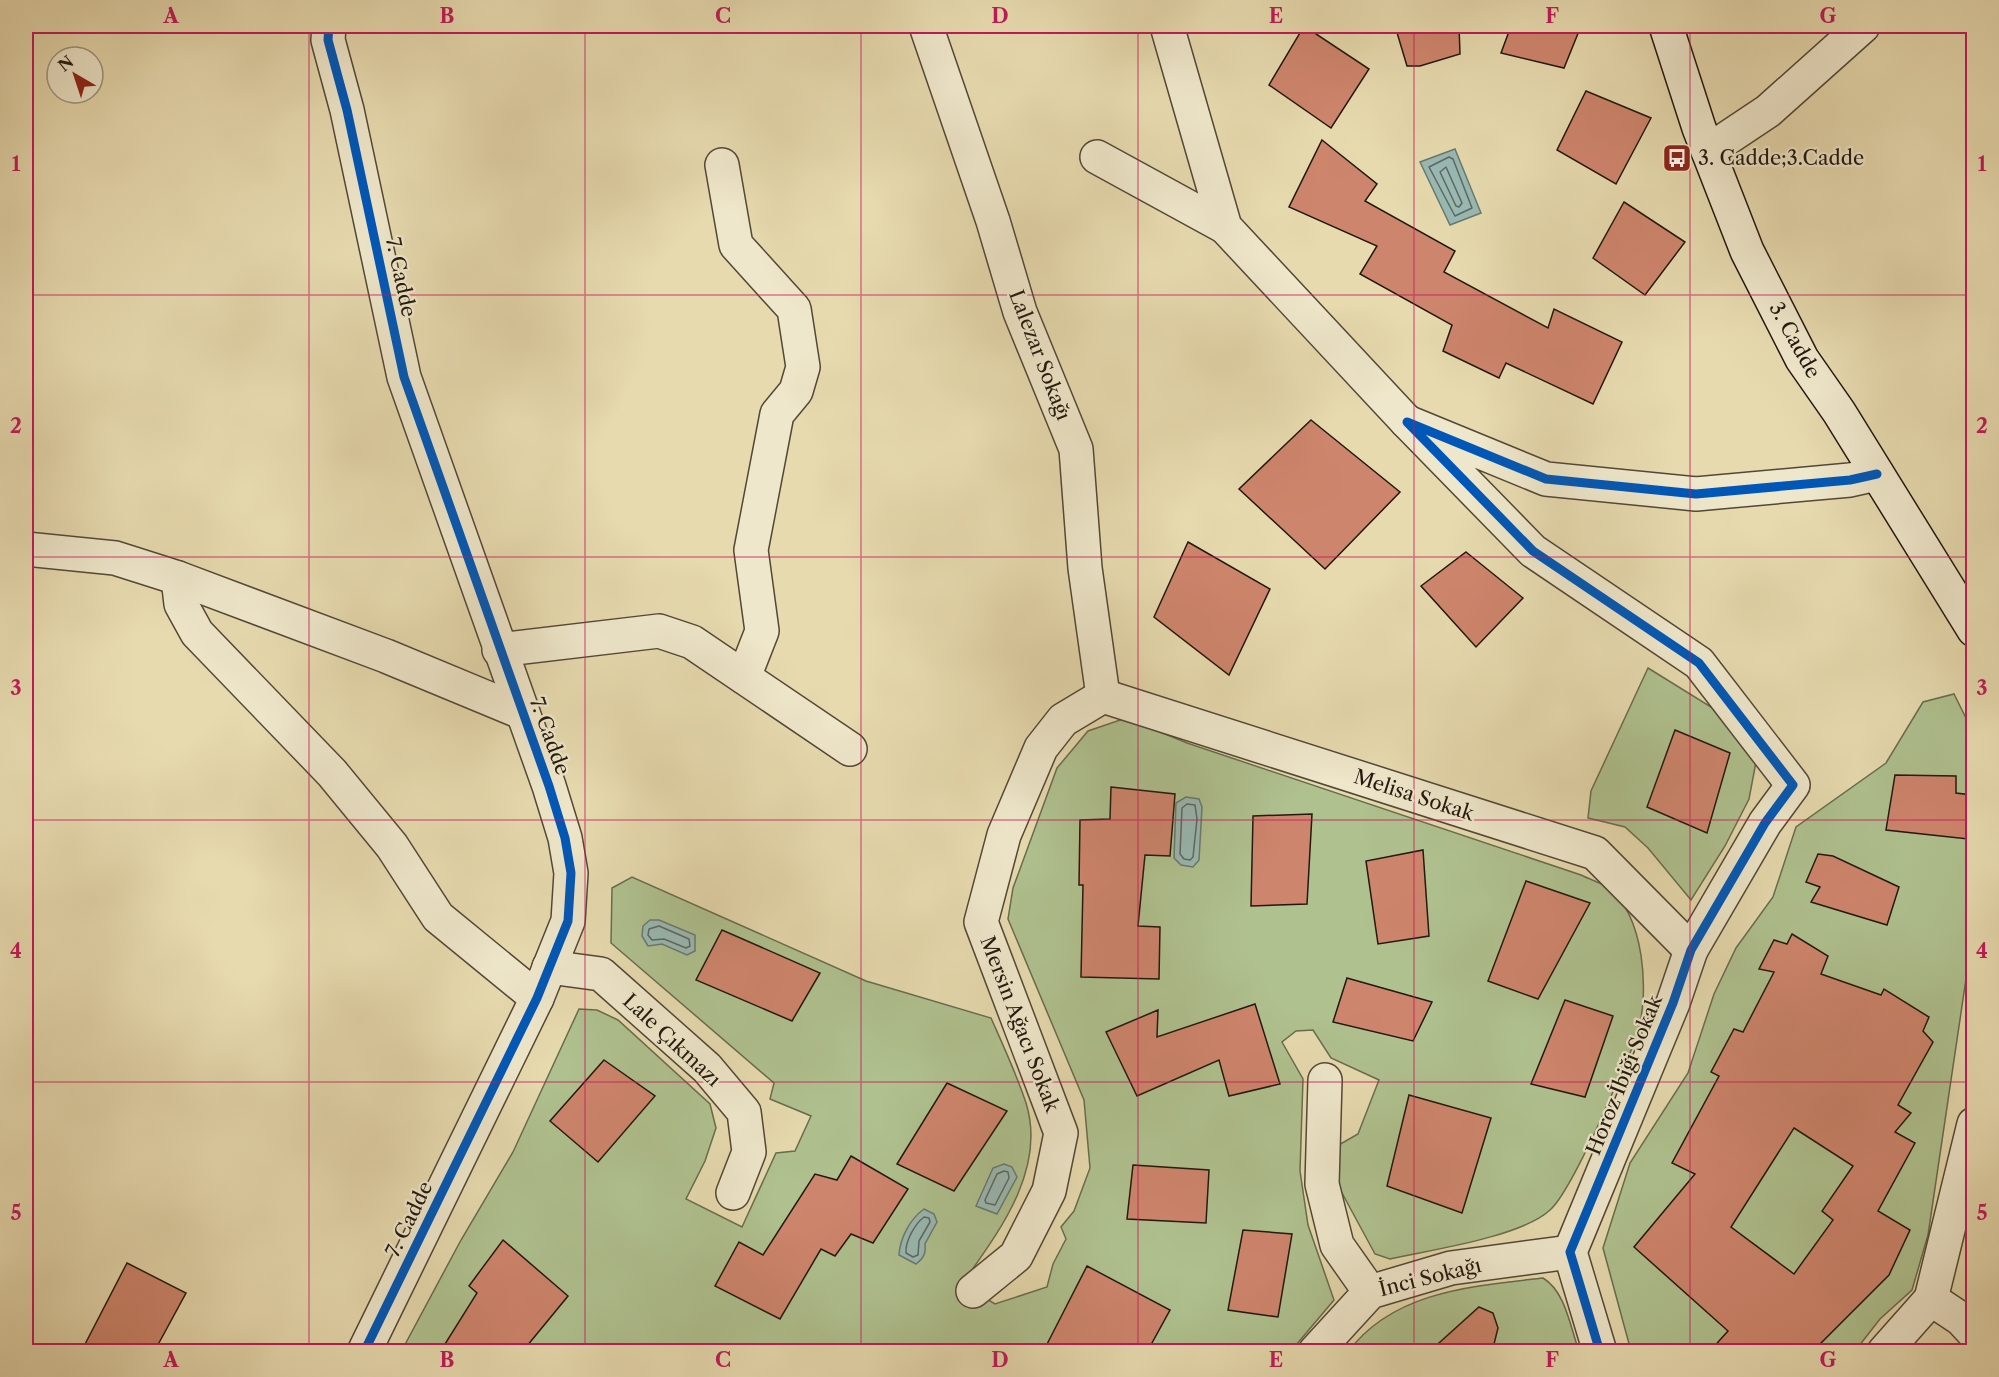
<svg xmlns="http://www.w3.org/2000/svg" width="1999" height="1377" viewBox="0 0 1999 1377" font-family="'Libre Caslon Text',serif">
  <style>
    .green { fill: #afc18f; stroke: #686c4e; stroke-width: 1.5 }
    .water { fill: #99b9b3; stroke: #697971; stroke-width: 1.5 }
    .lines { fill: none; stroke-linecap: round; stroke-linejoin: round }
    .shore { stroke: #5d6860; stroke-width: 1.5 }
    .building { fill: #ce856d; stroke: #21180e; stroke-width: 1.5; fill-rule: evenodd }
    .minor-casing { stroke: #524836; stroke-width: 36 }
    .secondary-casing { stroke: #21180e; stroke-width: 36 }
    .minor { stroke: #efe7cb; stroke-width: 33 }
    .secondary { stroke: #efe7cb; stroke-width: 33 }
    .cycleway-casing { stroke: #efe7cb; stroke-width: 13 }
    .cycleway { stroke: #0057b8; stroke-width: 9 }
    .grid { fill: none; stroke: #c2185b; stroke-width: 1.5; stroke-opacity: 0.55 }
    .labels { text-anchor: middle; stroke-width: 4.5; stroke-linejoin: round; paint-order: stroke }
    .poi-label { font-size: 20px; fill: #21180e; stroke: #efe7cb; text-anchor: start }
    .street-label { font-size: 20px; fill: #21180e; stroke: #efe7cb }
    .neatline { fill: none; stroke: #c2185b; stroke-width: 2 }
    .grid-label { font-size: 20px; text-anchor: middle; font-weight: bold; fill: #c2185b }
  </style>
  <rect width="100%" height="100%" fill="#e7daaf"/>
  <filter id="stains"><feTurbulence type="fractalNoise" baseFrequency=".00333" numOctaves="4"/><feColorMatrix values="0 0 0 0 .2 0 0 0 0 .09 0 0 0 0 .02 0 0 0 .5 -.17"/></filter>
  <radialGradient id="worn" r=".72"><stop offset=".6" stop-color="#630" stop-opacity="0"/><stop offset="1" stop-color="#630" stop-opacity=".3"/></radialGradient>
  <g class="green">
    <polygon points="1648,668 1724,715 1756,762 1749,799 1725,846 1691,900 1648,848 1625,827 1588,818 1591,791"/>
    <polygon points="1954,694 1973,732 1973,947 1966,979 1928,1235 1912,1290 1880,1319 1855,1351 1631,1351 1603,1248 1630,1163 1688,1073 1714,994 1736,948 1773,897 1796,827 1886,763 1923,702"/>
    <path d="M1126,718L1187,743L1581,875C1589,879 1598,882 1606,886C1645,912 1650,995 1637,1035C1627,1063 1613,1091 1601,1119C1592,1139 1565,1197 1550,1210C1521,1237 1430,1250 1390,1259L1375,1254L1335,1180L1330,1150L1358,1134L1379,1080L1331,1058L1313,1030L1296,1031L1282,1042L1303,1079L1300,1171L1308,1225L1334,1300L1291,1351L401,1352L461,1240L513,1152L579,1009L597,1010L618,1020L710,1104L716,1128L705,1161L686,1199L742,1227L776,1153L795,1151L811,1116L770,1099L774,1083L611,943L612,888L632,877L866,981L991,1018C1003,1045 1017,1075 1026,1103C1047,1170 998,1233 962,1284L995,1304L1047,1287L1053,1264L1066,1239L1061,1227L1074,1211L1090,1168L1084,1100L1008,919L1013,888L1057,768L1088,731Z"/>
    <path d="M1543,1278C1566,1292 1570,1327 1579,1351L1348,1352C1393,1291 1473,1286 1543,1278Z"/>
  </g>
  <g class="water">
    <polygon points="1455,149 1481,213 1450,225 1420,162"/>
    <polygon points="1186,797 1199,799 1202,807 1199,860 1193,867 1181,865 1174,858 1176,803"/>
    <polygon points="650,920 659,920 695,935 695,951 687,955 662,944 648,946 642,936 643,926"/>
    <polygon points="1004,1164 1012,1167 1017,1177 997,1214 976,1206 993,1168"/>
    <path d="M924,1209L934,1214L937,1222L925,1244C926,1253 924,1258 916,1264L899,1255C900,1238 910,1219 924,1209Z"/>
  </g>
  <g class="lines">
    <g class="shore">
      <polygon points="1449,157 1453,159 1472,208 1455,216 1429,167"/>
      <polygon points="1446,167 1462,203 1459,207 1456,206 1440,172"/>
      <polygon points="1187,804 1195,805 1197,819 1193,857 1190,860 1184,859 1180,854 1182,808"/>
      <polygon points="659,926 689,939 690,946 686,948 664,939 652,940 648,935 649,929"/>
      <polygon points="1004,1171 1008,1172 1009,1178 995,1205 986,1203 985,1200 997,1174"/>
      <path d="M924,1217L929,1218L930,1222L919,1241L918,1255L913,1257L906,1253C905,1241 915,1224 924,1217Z"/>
    </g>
  </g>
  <g class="building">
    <polygon points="1304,26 1369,69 1331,128 1269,85"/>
    <polygon points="1395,26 1459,26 1460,54 1420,66 1407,66"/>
    <polygon points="1511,26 1581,26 1564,68 1501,53"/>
    <polygon points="1586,91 1651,118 1616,184 1557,150"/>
    <polygon points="1322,140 1377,184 1365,201 1455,251 1444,272 1548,328 1554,309 1622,342 1593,404 1506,363 1499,378 1443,351 1452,325 1360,274 1377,246 1289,207"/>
    <polygon points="1624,202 1685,242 1645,295 1593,258"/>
    <polygon points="1311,420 1400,492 1325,569 1239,489"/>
    <polygon points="1188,542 1270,589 1229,675 1154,617"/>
    <polygon points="1466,552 1523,598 1476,647 1421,586"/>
    <polygon points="1675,730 1730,753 1707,833 1647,807"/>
    <polygon points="1895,775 1956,776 1956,793 1972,795 1968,839 1886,830"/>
    <polygon points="1111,787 1175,794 1170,856 1145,855 1138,926 1160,927 1159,979 1081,977 1083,885 1079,885 1080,820 1110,819"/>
    <polygon points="1312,814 1307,904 1251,906 1253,816"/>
    <polygon points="1423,850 1429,936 1378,944 1366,861"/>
    <polygon points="1818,854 1833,856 1899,887 1887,925 1811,902 1820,887 1806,882"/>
    <polygon points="1526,881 1590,903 1538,999 1488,981"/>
    <polygon points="722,930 820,973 792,1021 696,980"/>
    <path d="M1792,934L1828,956L1821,974L1881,995L1884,989L1929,1017L1923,1031L1933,1042L1898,1105L1911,1113L1895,1132L1915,1143L1878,1211L1910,1230L1889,1275L1812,1352H1709L1728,1331L1634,1247L1695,1174L1672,1163L1719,1076L1711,1072L1734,1029L1743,1032L1774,972L1759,969L1774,940L1787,944ZM1794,1128L1853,1166L1822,1211L1833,1220L1794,1274L1731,1227Z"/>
    <polygon points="1347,978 1432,1002 1413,1041 1333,1022"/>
    <polygon points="1565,1000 1613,1016 1585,1097 1531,1084"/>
    <polygon points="1255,1004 1280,1084 1229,1096 1219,1060 1137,1096 1106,1032 1158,1010 1157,1037"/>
    <polygon points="604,1060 655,1096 598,1162 550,1121"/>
    <polygon points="947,1083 1007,1111 954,1191 897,1164"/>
    <polygon points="1409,1095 1491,1118 1462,1213 1387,1186"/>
    <polygon points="851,1156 908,1189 873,1243 851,1234 835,1256 821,1249 780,1319 715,1286 739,1242 763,1255 815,1174 837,1180"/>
    <polygon points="1133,1165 1209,1170 1206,1223 1127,1219"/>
    <polygon points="1243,1230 1292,1234 1278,1317 1228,1310"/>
    <polygon points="503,1240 568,1296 522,1352 440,1352 477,1293 469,1286"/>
    <polygon points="127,1263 186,1293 154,1352 81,1352"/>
    <polygon points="1087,1266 1170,1310 1147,1352 1043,1352"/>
    <polygon points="1479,1307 1493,1313 1498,1328 1492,1352 1429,1352"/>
  </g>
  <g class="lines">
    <g class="minor-casing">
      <g id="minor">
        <polyline points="329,26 328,40 347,110 404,377 549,786 565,838 571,873 568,921 537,998 364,1352"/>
        <polyline points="926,26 993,221 1020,312 1076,449 1085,568 1103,696"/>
        <polyline points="1167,26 1225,227 1407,422"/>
        <polyline points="1708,151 1768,111 1863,26"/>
        <polyline points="1097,157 1225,227"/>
        <polyline points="722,165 736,245 794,309 803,367 796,391 777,414 751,550 762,631 744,677"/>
        <polyline points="26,549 115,558 178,578 386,656 521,712"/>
        <polyline points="178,578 181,604 197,633 332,773 392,846 438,917 537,998"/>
        <polyline points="499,650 659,631 692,642 850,749"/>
        <polyline points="1103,696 1595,853 1691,950"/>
        <polyline points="549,967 601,974 707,1068 744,1112 749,1152 733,1193"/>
        <polyline points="1325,1080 1322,1184 1337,1245 1370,1292"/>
        <polyline points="1974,1124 1931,1299 1961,1319 1974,1333"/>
        <polyline points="973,1291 1016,1256 1049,1191 1061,1133 981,922 1004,835 1041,748 1063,720 1103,696"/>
        <polyline points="1315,1352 1370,1292 1451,1268 1570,1252"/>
        <polyline points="1600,1352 1570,1252 1673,1003 1691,950 1765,823 1793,785 1699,663 1533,551 1407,422 1546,479 1696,494 1850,480 1877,474"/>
        <polyline points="1884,1352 1931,1299"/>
      </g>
    </g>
    <g class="secondary-casing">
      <polyline id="secondary" points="1666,26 1699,128 1747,251 1802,359 1839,412 1974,630"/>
    </g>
    <use href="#minor" class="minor"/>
    <use href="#secondary" class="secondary"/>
    <g class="cycleway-casing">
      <g id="cycleway">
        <polyline points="329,26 328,40 347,110 404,377 549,786 565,838 571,873 568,921 537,998 364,1352"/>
        <polyline points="1600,1352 1570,1252 1673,1003 1691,950 1765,823 1793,785 1699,663 1533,551 1407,422 1546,479 1696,494 1850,480 1877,474"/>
      </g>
    </g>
    <use href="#cycleway" class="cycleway"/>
  </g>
  <path class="grid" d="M309,26V1352M585,26V1352M861,26V1352M1138,26V1352M1414,26V1352M1690,26V1352M26,295H1974M26,557H1974M26,820H1974M26,1082H1974"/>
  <defs>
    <g id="bus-square" transform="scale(1.5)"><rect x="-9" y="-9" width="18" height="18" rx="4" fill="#8f2418" stroke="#efe7cb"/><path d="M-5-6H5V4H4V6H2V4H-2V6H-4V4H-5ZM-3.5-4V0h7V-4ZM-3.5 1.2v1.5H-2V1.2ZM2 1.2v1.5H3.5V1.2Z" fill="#fff"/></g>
  </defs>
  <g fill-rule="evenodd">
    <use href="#bus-square" x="1677" y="158"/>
  </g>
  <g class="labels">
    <g class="poi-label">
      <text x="1698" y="165">3. Cadde;3.Cadde</text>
    </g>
    <g class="street-label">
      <text transform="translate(401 277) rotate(78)" y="7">7. Cadde</text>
      <text transform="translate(1795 340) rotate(61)" y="7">3. Cadde</text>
      <text transform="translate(1040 355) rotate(69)" y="7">Lalezar Sokağı</text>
      <text transform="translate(550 736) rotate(70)" y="7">7. Cadde</text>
      <text transform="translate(1414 795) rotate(18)" y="7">Melisa Sokak</text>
      <text transform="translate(1020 1024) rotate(69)" y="7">Mersin Ağacı Sokak</text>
      <text transform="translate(672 1040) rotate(43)" y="7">Lale Çıkmazı</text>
      <text transform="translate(1624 1075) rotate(-68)" y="7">Horoz İbiği Sokak</text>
      <text transform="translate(409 1219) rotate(-64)" y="7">7. Cadde</text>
      <text transform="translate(1430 1277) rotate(-14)" y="7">İnci Sokağı</text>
    </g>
  </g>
  <rect width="1999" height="1377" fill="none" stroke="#e7daaf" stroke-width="66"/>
  <g transform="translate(75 75) rotate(321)"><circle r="28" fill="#efe7cb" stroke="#9d947f" stroke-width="1.5"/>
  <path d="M0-4.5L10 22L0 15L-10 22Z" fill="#8f2418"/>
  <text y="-9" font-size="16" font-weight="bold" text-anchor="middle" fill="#21180e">N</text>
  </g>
  <rect x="33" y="33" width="1933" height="1311" class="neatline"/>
  <g class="grid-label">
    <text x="171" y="23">A</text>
    <text x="447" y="23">B</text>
    <text x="723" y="23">C</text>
    <text x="1000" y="23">D</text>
    <text x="1276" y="23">E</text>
    <text x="1552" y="23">F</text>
    <text x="1828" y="23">G</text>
    <text x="16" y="171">1</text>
    <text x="1982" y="171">1</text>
    <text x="16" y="433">2</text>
    <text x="1982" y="433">2</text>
    <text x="16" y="695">3</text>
    <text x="1982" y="695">3</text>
    <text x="16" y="958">4</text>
    <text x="1982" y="958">4</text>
    <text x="16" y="1220">5</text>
    <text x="1982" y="1220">5</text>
    <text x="171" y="1367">A</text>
    <text x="447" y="1367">B</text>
    <text x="723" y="1367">C</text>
    <text x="1000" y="1367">D</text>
    <text x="1276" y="1367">E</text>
    <text x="1552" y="1367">F</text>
    <text x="1828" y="1367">G</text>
  </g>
  <rect width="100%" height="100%" filter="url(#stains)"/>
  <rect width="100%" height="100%" fill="url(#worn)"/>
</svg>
